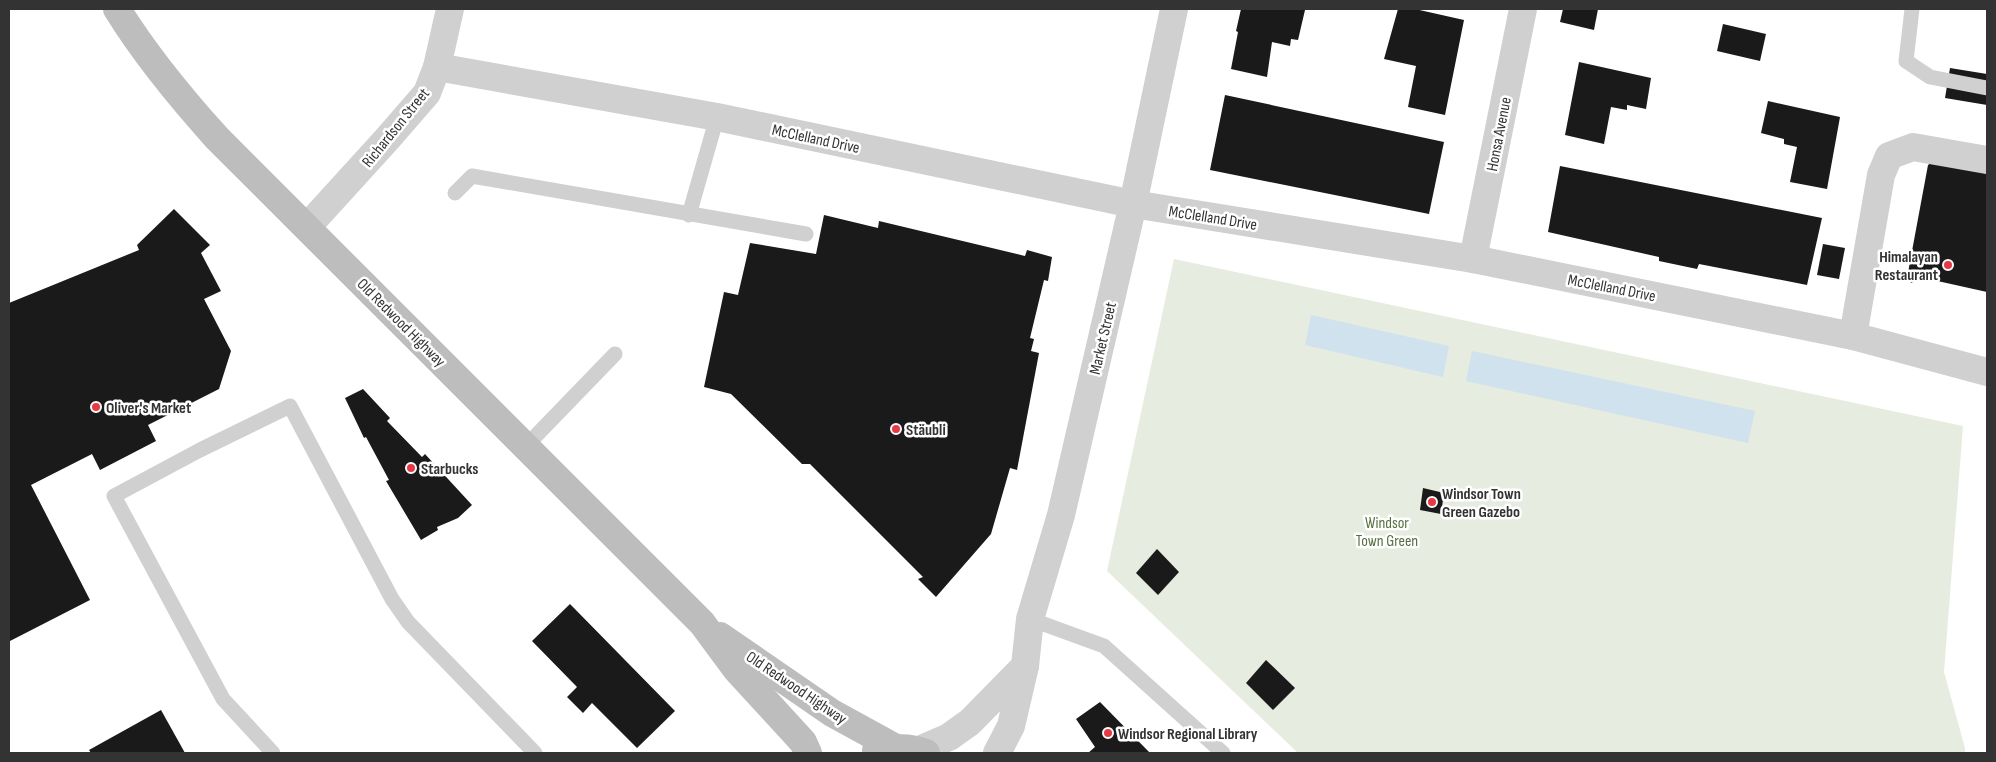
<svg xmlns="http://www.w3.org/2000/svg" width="1996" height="762" viewBox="0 0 1996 762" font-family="'Sofia Sans Condensed',sans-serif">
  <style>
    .green { fill: #e6ecdf }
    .water { fill: #cfe2ee }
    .building { fill: #1a1a1a }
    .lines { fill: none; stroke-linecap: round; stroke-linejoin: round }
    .service { stroke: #d0d0d0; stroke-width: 15 }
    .minor { stroke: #d0d0d0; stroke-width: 28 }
    .tertiary { stroke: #d0d0d0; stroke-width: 28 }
    .secondary { stroke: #bdbdbd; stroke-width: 28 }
    .poi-dot { fill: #e63946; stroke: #fff; stroke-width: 2 }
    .labels { text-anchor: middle; stroke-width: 5; stroke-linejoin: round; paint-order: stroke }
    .street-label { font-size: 16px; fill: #333; stroke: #fff }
    .poi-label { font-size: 16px; font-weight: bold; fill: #333; stroke: #fff; text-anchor: start }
    .park-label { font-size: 16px; fill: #56703f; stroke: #fff }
  </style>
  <rect width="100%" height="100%" fill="#fff"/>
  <polygon class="green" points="1174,259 1963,426 1944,672 1965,748 1965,753 1298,753 1107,571"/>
  <g class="water">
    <polygon points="1311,315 1449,346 1443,377 1305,345"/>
    <polygon points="1472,351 1755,411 1748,443 1466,381"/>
  </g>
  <g class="building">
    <polygon points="1241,9 1305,10 1298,40 1291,39 1290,46 1272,42 1267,77 1231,69 1238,32 1236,31"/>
    <polygon points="1398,9 1415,9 1464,20 1445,115 1408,107 1416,66 1384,59"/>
    <polygon points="1563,9 1598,9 1594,30 1560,22"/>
    <polygon points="1723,24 1766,34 1760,61 1717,51"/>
    <polygon points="1579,62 1651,78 1646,109 1627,105 1627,110 1611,107 1604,144 1565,135"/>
    <polygon points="1950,68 1987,74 1987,105 1945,98"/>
    <polygon points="1225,95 1444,142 1429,214 1210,170"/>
    <polygon points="1768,101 1840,117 1827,189 1790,182 1797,147 1784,144 1784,139 1761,133"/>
    <polygon points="1936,159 1987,170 1987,292 1924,278 1911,283 1907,278 1928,165"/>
    <polygon points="1560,166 1822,218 1807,285 1699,264 1697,269 1659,261 1659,257 1548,232"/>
    <polygon points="174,209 210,245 201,253 221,291 204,299 231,351 219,389 148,425 156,441 100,470 92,454 31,485 90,600 10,641 9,303 139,250 137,245"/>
    <polygon points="824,215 878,228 879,221 1025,256 1027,250 1052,257 1048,281 1044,280 1030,338 1034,339 1031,351 1039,353 1017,470 1010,468 991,534 936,597 918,579 923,577 810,464 802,464 731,394 704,387 724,292 738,295 750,243 816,254"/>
    <polygon points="1823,244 1845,248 1839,279 1817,275"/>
    <polygon points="363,389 390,418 387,421 422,457 425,454 472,505 458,518 437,527 438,530 421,540 386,481 389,480 366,437 364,438 345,398"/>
    <polygon points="1423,488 1444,493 1441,514 1420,510"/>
    <polygon points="1157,549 1179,572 1158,595 1136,573"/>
    <polygon points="570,604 675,711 637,748 592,703 583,713 567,697 577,687 532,641"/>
    <polygon points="1266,660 1295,688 1273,710 1246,683"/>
    <polygon points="1100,702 1150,753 1088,753 1095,747 1076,719"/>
    <polygon points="161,710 185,753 91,753 89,750"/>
  </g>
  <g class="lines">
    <g class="service">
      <polyline points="1912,9 1906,61 1930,77 1987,88"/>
      <polyline points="455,193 472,176 806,234"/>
      <polyline points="689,215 717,117"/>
      <polyline points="526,446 615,354"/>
      <polyline points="1030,619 1104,646 1223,753"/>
      <polyline points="273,753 223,699 114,496 200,450 290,406 392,599 408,622 535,753"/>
    </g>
    <g class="minor">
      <polyline points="307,227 388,138 427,93 437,67 450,9"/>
      <polyline points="1853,336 1881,175 1889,156 1913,147 1987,160"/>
      <polyline points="919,750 949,737 970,722 1025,666"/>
      <polyline points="997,753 1011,726 1025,666 1030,619 1061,515 1133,204 1174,9"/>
    </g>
    <g class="tertiary">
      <polyline points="437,67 717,117 1133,204 1473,259 1853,336 1987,372"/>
      <polyline points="1473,259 1523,9"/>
    </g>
    <g class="secondary">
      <path d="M117,9C146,56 180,97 217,138L702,623L736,669L803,742L808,753"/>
      <polyline points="720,636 832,713 894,747"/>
      <path d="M876,751C894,748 908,746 926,753"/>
    </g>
  </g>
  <g class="poi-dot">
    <circle cx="1948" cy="265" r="5"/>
    <circle cx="96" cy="407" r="5"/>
    <circle cx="896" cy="429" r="5"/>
    <circle cx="411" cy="468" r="5"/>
    <circle cx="1432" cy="502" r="5"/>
    <circle cx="1108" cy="733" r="5"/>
  </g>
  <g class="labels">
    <g class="street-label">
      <text transform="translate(395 127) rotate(-51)" y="6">Richardson Street</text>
      <text transform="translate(1498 134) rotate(-79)" y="6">Honsa Avenue</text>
      <text transform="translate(816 138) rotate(12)" y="6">McClelland Drive</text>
      <text transform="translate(1213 217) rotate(9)" y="6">McClelland Drive</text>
      <text transform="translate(1612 287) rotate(11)" y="6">McClelland Drive</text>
      <text transform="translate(402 322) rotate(45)" y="6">Old Redwood Highway</text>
      <text transform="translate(1102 338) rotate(-77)" y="6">Market Street</text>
      <text transform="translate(797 687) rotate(34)" y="6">Old Redwood Highway</text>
    </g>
    <g class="poi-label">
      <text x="1938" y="262" text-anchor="end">Himalayan<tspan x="1938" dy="18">Restaurant</tspan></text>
      <text x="106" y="413">Oliver's Market</text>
      <text x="906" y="435">Stäubli</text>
      <text x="421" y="474">Starbucks</text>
      <text x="1442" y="499">Windsor Town<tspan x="1442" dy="18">Green Gazebo</tspan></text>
      <text x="1118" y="739">Windsor Regional Library</text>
    </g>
    <g class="park-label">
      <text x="1387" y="528">Windsor<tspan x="1387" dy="18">Town Green</tspan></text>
    </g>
  </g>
  <rect width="1996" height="762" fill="none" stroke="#333333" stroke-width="20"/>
</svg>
